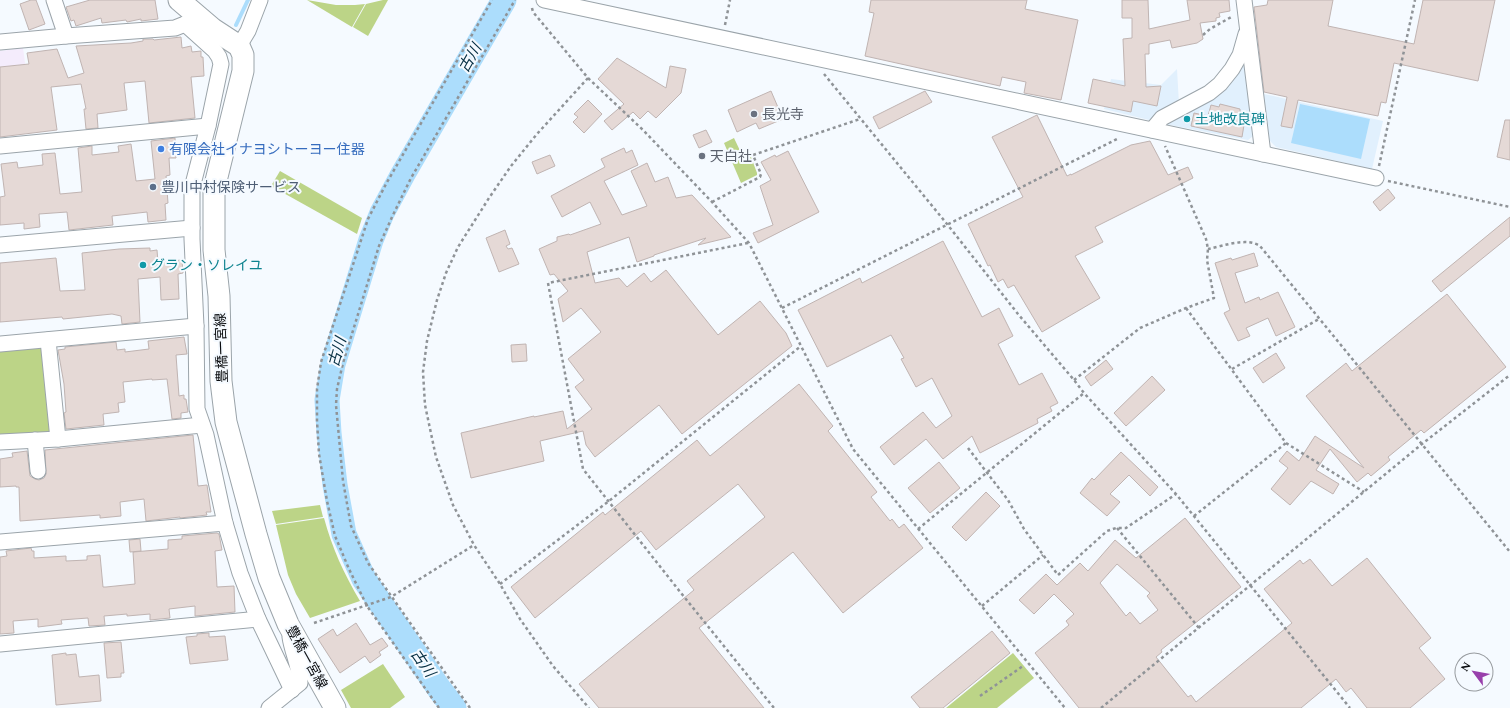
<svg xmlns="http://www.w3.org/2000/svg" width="1510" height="708" viewBox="0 0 1510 708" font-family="Spectral,'Noto Sans JP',serif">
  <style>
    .commercial { fill: #f4ecfc }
    .built { fill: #e1f0fd }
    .green { fill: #bcd487 }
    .water { fill: #acddfc }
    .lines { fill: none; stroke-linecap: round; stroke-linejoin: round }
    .stream { stroke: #acddfc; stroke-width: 4 }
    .river { stroke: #acddfc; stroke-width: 25 }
    .building { fill: #e5d9d6; stroke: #c0b4b2; fill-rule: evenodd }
    .minor-casing { stroke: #9ba4aa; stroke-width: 17 }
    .secondary-casing { stroke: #9ba4aa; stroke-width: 23 }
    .path { stroke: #8f9397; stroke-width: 2.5; stroke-dasharray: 3 3; stroke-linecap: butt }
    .minor { stroke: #fff; stroke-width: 15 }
    .secondary { stroke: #fff; stroke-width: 21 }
    .worship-dot { fill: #6b7280; stroke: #f5faff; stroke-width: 1.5 }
    .culture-dot { fill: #0f9aa8; stroke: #f5faff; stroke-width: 1.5 }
    .shop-dot { fill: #3f7fe0; stroke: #f5faff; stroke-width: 1.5 }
    .service-dot { fill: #5c6f8a; stroke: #f5faff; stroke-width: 1.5 }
    .labels { text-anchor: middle; stroke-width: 4; stroke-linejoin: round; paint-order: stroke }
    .worship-label { font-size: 14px; fill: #5b616d; stroke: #f5faff; text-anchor: start }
    .culture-label { font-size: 14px; fill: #0d838f; stroke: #f5faff; text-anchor: start }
    .shop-label { font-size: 14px; fill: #366cbe; stroke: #f5faff; text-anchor: start }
    .service-label { font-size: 14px; fill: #4e5e75; stroke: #f5faff; text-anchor: start }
    .street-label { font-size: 14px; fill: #0a0c0f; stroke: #f5faff }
    .water-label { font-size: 15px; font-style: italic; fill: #052e42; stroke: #f5faff }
  </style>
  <rect width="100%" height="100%" fill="#f5faff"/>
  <polygon class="commercial" points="23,48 29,92 0,95 0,51"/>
  <g class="built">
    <polygon points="1245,58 1253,136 1248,140 1165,124"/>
    <polygon points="1177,69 1179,104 1153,121 1104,109 1111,79 1161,85"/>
    <polygon points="1264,94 1383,121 1372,169 1276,147 1269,140"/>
  </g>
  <g class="green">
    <polygon points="307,0 336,5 355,5 365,4 352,27"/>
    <polygon points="383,0 388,0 368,36 353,27 366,4"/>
    <polygon points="734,138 744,159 751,157 757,173 757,175 741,183 724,143"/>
    <polygon points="280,171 362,218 357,234 271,186"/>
    <polygon points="40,346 46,351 53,429 49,434 0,439 0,350"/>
    <polygon points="320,505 323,517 276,524 272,511"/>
    <path d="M324,518C332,548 344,574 360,601L310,618L296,594L288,575L276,525Z"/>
    <polygon points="1013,653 1034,678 997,708 946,708"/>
    <polygon points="383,664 405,697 390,708 351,708 341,690"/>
  </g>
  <polygon class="water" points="1300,104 1370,119 1361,159 1291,143"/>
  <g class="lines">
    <polyline class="stream" points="236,25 248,0"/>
    <polyline class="river" points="454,708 440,690 364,579 344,534 335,485 329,433 327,400 333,364 371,240 382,213 403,174 504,0"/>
  </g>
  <g class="building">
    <polygon points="31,0 36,0 45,24 29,30 20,4"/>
    <polygon points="90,0 155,0 158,19 141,21 141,19 127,22 126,20 102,23 101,18 76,26 74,20 71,21 66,7"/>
    <polygon points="871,0 1027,0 1025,9 1078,20 1061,100 1024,93 1026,82 1002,77 1000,86 865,56 874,13 869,12"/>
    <polygon points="1122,0 1148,0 1149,29 1190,20 1187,0 1229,0 1230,11 1219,13 1220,17 1216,18 1216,21 1200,23 1203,39 1197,43 1172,48 1170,40 1149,44 1149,54 1145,54 1146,87 1161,86 1157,106 1133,101 1131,112 1088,103 1093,79 1125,86 1123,39 1132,38 1132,18 1122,18"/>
    <polygon points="1268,0 1333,0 1328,26 1414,44 1423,0 1495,0 1478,81 1394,63 1386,103 1381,102 1378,116 1298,100 1292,128 1281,126 1287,97 1264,92 1254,7 1267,5"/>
    <polygon points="181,37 182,48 191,46 192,52 201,51 201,57 203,57 204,76 191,77 195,118 149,123 145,81 124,83 127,110 97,114 98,128 86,129 84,109 86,109 81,84 51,87 57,130 0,137 0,67 29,64 27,53 57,49 68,78 84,73 76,46 131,43 143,41 143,39 153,39 154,40"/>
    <polygon points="617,58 666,88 670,66 686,69 681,93 656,118 648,111 640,119 633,112 612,130 604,121 624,104 598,79"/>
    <polygon points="771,91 783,119 759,129 756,123 737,132 728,110"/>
    <polygon points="925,91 932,102 879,129 873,117"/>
    <polygon points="588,100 602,114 584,133 573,122 578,117 574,114"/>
    <polygon points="1220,104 1240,109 1240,112 1246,113 1242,137 1191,126 1194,113 1208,116 1211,105 1219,107"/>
    <polygon points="1037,115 1067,176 1071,174 1071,175 1131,145 1150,141 1168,175 1188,167 1193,178 1095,227 1103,242 1075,256 1100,298 1042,332 1014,285 1008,288 1003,279 998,282 990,265 988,266 968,224 1023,197 992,137"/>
    <polygon points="1505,120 1510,120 1510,160 1497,157"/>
    <polygon points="706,130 712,142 699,148 693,135"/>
    <polygon points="175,138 176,158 169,158 170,175 166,176 168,203 165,204 166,220 148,222 147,212 112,216 113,225 69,230 67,212 39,214 40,227 24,229 24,223 0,225 0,197 5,196 1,164 17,162 18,168 43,165 42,154 55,153 60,194 82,192 78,148 92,146 92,155 119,152 118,146 131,144 136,181 155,179 151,141"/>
    <polygon points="624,148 626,153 632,150 638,165 604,181 622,215 647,206 631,171 647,163 655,182 668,177 676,198 692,195 731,237 698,245 706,238 654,255 654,256 637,262 629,237 587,252 595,283 619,278 627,287 644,273 651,282 666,270 718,335 760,301 786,333 792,346 682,434 659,405 595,457 586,445 583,431 540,441 544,461 471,478 461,433 534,416 534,417 563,411 567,429 592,409 575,387 584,380 568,359 601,332 581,308 563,322 558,299 568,291 554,274 550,275 539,249 557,241 557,237 569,234 570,235 601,224 590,202 562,217 551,196 605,167 601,159"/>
    <polygon points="788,151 819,212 758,243 753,233 773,225 760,186 771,180 761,162 775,155 776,157"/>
    <polygon points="550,155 555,166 537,174 532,162"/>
    <polygon points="1388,189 1395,198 1380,211 1373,202"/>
    <polygon points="1510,217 1510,236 1441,292 1432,281"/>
    <polygon points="505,230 510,244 506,246 508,249 512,248 519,264 499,272 486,238"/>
    <polygon points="943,241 982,317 999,308 1013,336 998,344 1019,385 1042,373 1058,403 1050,407 1052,411 1037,419 1038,423 980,453 972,436 943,459 926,439 894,465 880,447 923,412 936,428 952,416 932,378 916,387 901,359 904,358 891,335 827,367 798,310 860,278 862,283"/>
    <polygon points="150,248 150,251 157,250 158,262 182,260 183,273 178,274 179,299 161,300 160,277 138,279 140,322 122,324 121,316 112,314 63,319 62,317 0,322 0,263 56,258 60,291 85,290 82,253 119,249"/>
    <polygon points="1254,253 1258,266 1235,273 1245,303 1259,297 1260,300 1278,292 1295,327 1276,336 1268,318 1246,328 1250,336 1238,341 1224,313 1230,310 1215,263 1231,258 1232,260"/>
    <polygon points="1447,294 1506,367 1424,433 1421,430 1388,457 1390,460 1371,476 1368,473 1357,482 1330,449 1316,470 1339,484 1333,494 1311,481 1290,505 1271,489 1288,468 1279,461 1287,451 1299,461 1315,436 1364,468 1306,396 1346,363 1352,371"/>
    <polygon points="184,337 187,354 176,355 179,396 184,395 184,399 186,399 188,412 181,413 181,418 172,419 167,379 152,380 152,379 123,382 125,402 118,403 119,412 103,414 104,425 66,429 64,413 66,412 64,384 58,350 65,349 65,347 116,342 117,350 125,349 125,352 149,349 148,341"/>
    <polygon points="526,344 527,361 512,362 511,345"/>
    <polygon points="1276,353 1285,368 1263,383 1253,368"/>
    <polygon points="1106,360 1113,369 1091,386 1085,377"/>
    <polygon points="1152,376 1165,390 1126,426 1114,413"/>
    <polygon points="799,384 833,426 828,431 877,492 871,497 890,521 892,519 899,528 904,524 923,548 843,613 793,552 699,628 764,708 599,708 579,684 694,590 687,581 765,517 738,484 656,550 641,531 535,618 511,587 603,512 605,515 697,440 710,456"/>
    <polygon points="193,435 198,486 207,485 211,512 206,512 207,515 180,518 180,517 146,521 144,499 120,502 121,516 100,518 100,515 20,521 19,487 16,487 16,486 0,487 0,459 13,457 12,453 27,451 30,476 35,479 39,480 44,478 46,474 45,450"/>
    <polygon points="1121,452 1158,487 1150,496 1129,475 1110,494 1120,502 1107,516 1080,493 1092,478 1094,480"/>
    <polygon points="939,462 960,488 930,513 908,488"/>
    <polygon points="986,492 1000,506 966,541 952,527"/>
    <path d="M1185,518L1241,587L1161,650L1162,652L1156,657L1188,697L1191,695L1196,702L1292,623L1264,589L1300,560L1303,564L1310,559L1332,586L1367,558L1431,638L1419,648L1445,679L1410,708H1367L1351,688L1346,692L1336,679L1301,708H1079L1035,653L1069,625L1066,621L1074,614L1054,594L1034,614L1019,600L1046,574L1057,585L1080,563L1088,571L1115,540L1136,558ZM1117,564L1150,593L1147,596L1158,610L1140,624L1130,612L1126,616L1100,583Z"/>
    <polygon points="217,533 219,534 222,550 215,551 217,587 234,586 235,612 195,616 195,606 169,609 170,618 150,620 150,614 127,616 127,614 104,616 105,625 89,626 88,618 61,620 62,624 38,627 38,619 13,621 14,633 0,634 0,557 7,556 6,551 31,548 32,551 34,551 34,558 66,556 66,561 87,560 87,556 100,555 103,587 106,587 135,584 133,552 168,549 168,540 182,539 182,536"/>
    <polygon points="140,539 141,551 130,552 129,540"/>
    <polygon points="356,623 370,645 382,638 388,646 379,652 381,655 370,663 365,656 340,673 318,639 333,629 337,636"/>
    <polygon points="992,631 1010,653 943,708 920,708 911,697"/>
    <polygon points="209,633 209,637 225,636 228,660 190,664 186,637 197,636 197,634"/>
    <polygon points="121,642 124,673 121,673 121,677 107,678 104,643"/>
    <polygon points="66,653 66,655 76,654 79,677 99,675 101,701 56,705 52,655"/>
  </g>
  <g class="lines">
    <g class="minor-casing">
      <g id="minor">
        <polyline points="54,0 66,36"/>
        <polyline points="544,0 1376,178"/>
        <polyline points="1244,0 1263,154"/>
        <polyline points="185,24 215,51 219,57 221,64 208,126 192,188 192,239 196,326 197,409 206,435 225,523 240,573 258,619 292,690"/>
        <polyline points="0,42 66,36 175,28 185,24 194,18"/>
        <polyline points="239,46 248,31 260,0"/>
        <polyline points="1152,130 1162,118 1209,93 1220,84 1232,69 1240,55 1246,34"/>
        <polyline points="0,146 208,126"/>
        <polyline points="0,245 192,228"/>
        <polyline points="48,340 58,439"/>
        <polyline points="0,344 196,326"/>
        <polyline points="35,440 38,471"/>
        <polyline points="0,442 58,439 202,425"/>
        <polyline points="0,542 225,523"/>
        <polyline points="0,644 258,619"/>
        <path d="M269,708L300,683C300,667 292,652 290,637"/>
      </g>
    </g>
    <g class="secondary-casing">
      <polyline id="secondary" points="179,0 213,29 239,46 243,55 243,71 214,189 214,250 219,296 221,381 226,422 256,534 269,578 288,624 335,708"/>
    </g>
    <g class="path">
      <polyline points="532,8 533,12 588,78 643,130 712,202 749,243 853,449 1065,708"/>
      <polyline points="725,25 730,0"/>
      <polyline points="1203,35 1210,29 1233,16"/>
      <polyline points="824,74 947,224 1018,314 1074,380 1084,393 1176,494 1350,708"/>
      <polyline points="588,78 537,134 511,166 489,198 458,247 446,273 437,300 427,341 423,372 425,405 436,457 453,505 474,545 500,584 520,619 553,666 589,708"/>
      <polyline points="1379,166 1415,0"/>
      <polyline points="1388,181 1510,207"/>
      <polyline points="712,202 760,177 761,174 753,155 860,119"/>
      <polyline points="748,243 548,283 583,469 681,593 774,708"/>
      <path d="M1208,249C1223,246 1247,237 1260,246L1510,552"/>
      <polyline points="782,308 1119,138"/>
      <polyline points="1186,308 1286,443 1364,492"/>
      <polyline points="1232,369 1319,319"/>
      <polyline points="1074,380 1140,328 1186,308 1214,298 1207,260 1208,249 1206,239 1165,146"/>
      <polyline points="968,448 1008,500 1024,529 1058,575 1107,531 1116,528 1126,528 1176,494"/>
      <polyline points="1194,516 1286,443"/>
      <polyline points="1117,528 1199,628"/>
      <polyline points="918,529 1084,393"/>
      <polyline points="500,584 609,501 801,346"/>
      <polyline points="982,606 1043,555"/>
      <polyline points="314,623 391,597 474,545"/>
      <polyline points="980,696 1023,666"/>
      <polyline points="439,708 367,606 349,569 335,536 327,501 319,454 317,421 317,389 321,362 368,219 386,184 492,0"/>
      <polyline points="470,708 368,563 351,526 343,481 336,405 337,389 343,363 379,246 392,217 411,178 515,0"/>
      <polyline points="1101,708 1422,444 1510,375"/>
    </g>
    <use href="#minor" class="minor"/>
    <use href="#secondary" class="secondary"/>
  </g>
  <g class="worship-dot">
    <circle cx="754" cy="114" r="4"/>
    <circle cx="702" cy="156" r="4"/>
  </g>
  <g class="culture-dot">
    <circle cx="1187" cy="119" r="4"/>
    <circle cx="143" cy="265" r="4"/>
  </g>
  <circle class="shop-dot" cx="161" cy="149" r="4"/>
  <circle class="service-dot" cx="153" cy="187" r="4"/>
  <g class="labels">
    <g class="worship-label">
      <text x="762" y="119">長光寺</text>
      <text x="710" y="161">天白社</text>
    </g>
    <g class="culture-label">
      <text x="1195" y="124">土地改良碑</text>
      <text x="151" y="270">グラン・ソレイユ</text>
    </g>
    <g class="shop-label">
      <text x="169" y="154">有限会社イナヨシトーヨー住器</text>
    </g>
    <g class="service-label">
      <text x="161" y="192">豊川中村保険サービス</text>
    </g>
    <g class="street-label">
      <text transform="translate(221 348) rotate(-92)" y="5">豊橋一宮線</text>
      <text transform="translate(307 657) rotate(61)" y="5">豊橋一宮線</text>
    </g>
    <g class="water-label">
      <text transform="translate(470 58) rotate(-60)" y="5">古川</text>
      <text transform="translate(337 352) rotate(-74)" y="5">古川</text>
      <text transform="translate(423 663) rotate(55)" y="5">古川</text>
    </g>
  </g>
  <g transform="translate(1474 672) rotate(302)"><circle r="19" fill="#f5faff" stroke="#979b9f"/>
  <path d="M0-3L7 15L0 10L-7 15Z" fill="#983fab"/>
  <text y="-6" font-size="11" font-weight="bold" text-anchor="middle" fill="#0a0c0f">N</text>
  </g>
</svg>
